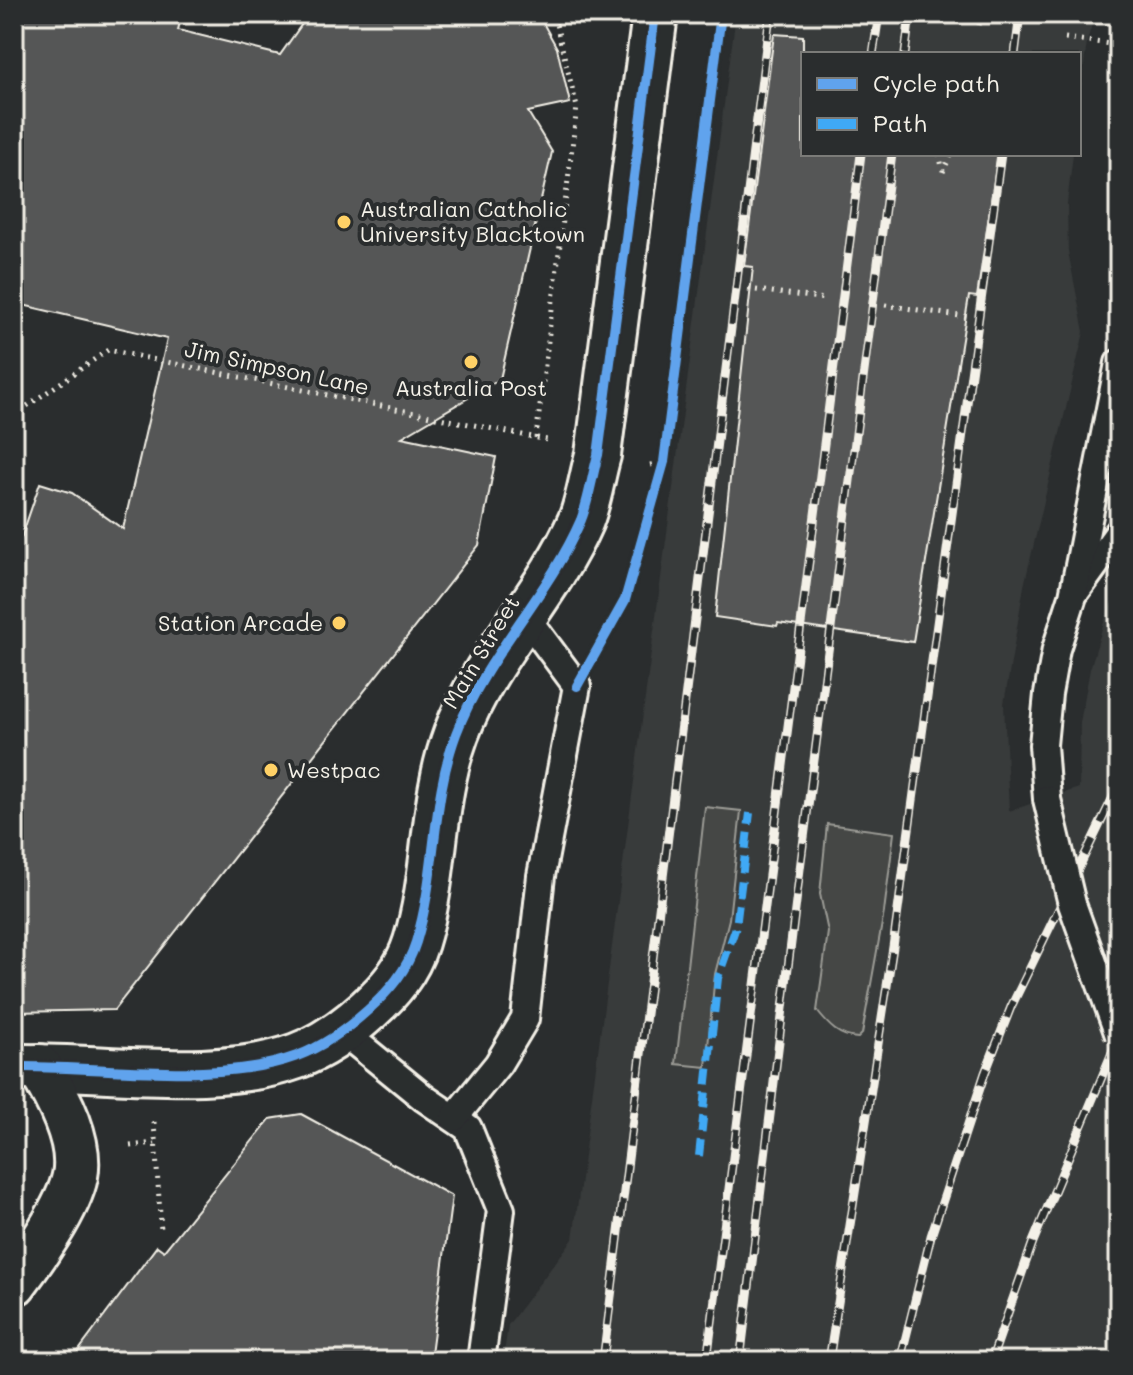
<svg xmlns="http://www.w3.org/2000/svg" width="1133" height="1375" viewBox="0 0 1133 1375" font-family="Mali,sans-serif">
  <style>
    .built { fill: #373a3a }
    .green { fill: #444645; stroke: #9c9c96; stroke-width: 2 }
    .building { fill: #555756; stroke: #f4f1e8; stroke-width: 2 }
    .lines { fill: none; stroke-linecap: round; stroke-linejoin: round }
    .service-casing { stroke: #f4f1e8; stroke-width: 32 }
    .minor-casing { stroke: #f4f1e8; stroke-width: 50 }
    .path { stroke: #f4f1e8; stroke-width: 5; stroke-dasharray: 2 6; stroke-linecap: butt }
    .service { stroke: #2a2d2e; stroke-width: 26 }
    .minor { stroke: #2a2d2e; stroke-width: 44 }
    .rail-casing { stroke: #f4f1e8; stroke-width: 9 }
    .rail { stroke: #2a2d2e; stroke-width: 6; stroke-dasharray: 18; stroke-linecap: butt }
    .service-bridge-casing { stroke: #f4f1e8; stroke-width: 32; stroke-linecap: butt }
    .service-bridge { stroke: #2a2d2e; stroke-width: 26 }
    .quiet { stroke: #3fa9f5; stroke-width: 8; stroke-dasharray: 16 8; stroke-linecap: butt }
    .cycleway-casing { stroke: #2a2d2e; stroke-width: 15 }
    .cycleway { stroke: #60a3ed; stroke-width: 10 }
    .poi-dot { fill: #ffd166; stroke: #2a2d2e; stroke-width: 3 }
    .labels { text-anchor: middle; stroke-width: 8; stroke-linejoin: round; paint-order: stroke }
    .poi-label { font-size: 22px; fill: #f4f1e8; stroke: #2a2d2e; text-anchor: start }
    .street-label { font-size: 22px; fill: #f4f1e8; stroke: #2a2d2e }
  </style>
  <rect width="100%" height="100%" fill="#2a2d2e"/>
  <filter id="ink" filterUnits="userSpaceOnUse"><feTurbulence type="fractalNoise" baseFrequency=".0125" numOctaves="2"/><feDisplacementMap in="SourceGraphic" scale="16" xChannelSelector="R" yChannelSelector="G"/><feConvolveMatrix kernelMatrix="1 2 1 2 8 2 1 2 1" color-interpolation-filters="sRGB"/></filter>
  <g filter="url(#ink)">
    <polygon class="built" points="736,14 1095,14 1087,42 1079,104 1079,54 803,54 803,154 1073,154 1067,204 1068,251 1084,332 1024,586 1004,704 1009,811 1079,788 1080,722 1090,669 1104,622 1119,584 1119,1131 1112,1134 1119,1153 1119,1361 503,1361 508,1325 573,1239"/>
    <g class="green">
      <polygon points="705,807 741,811 729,919 715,974 706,1067 676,1064"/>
      <path d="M827,824L894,833L884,912L862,1034L858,1038C839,1037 829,1026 817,1011L828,932L820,894Z"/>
    </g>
    <g class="building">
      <polygon points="14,14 182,14 178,30 280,55 309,14 538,14 557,48 570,103 528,112 552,152 500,379 402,437 496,457 479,545 114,1010 14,1012 14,559 40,483 72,493 123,529 167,339 14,303"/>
      <polygon points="774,34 803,36 803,154 998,154 977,297 969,296 913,642 778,623 777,626 715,617 753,267 744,266"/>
      <polygon points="301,1114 452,1196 430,1361 71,1361 157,1246 164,1251 270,1119"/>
    </g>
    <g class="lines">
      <g class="service-casing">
        <g id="service">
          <polyline points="1077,590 1119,532"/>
          <polyline points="1047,799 1043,745 1048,694 1056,649 1073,596 1119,363"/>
          <polyline points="343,1032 424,1098 468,1128 501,1210 481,1361"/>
          <polyline points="454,1118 498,1064 525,1019 541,876 577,686 525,616"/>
        </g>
      </g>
      <g class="minor-casing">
        <g id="minor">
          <path d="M14,1067C102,1065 215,1086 297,1056C324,1046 347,1029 368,1010C389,991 407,971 416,942C437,874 431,801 456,734C485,656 548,596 581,520C589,500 592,476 598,455L655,14"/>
          <path d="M14,1283C33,1258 69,1207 75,1176C82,1141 57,1095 39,1067"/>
        </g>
      </g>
      <g class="path">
        <polyline points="556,24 570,14"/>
        <polyline points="979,25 981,14"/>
        <polyline points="1065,38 1118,45"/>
        <polyline points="939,154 943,171"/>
        <polyline points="943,172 951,154"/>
        <polyline points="748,289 826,299"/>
        <polyline points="885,305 966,317"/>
        <polyline points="14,415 108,350 547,440"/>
        <polyline points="536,438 577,107 556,24 551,14"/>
        <polyline points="650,465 664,462"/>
        <polyline points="154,1122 161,1230"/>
        <polyline points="14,1142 19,1154 14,1173"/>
        <polyline points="130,1146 155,1143"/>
      </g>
      <use href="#service" class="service"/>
      <use href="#minor" class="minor"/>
      <g class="rail-casing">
        <g id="rail">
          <polyline points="873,54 879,14"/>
          <polyline points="905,54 910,14"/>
          <polyline points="1015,54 1020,14"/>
          <polyline points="603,1361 770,14"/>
          <polyline points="707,1361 861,154"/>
          <polyline points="740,1361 800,869 892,154"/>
          <polyline points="829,1361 893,947 1001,154"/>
          <polyline points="900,1361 931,1236 985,1073 1011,1007 1119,785"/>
          <polyline points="991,1361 1033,1242 1119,1036"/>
        </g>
      </g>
      <use href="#rail" class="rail"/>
      <g class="service-bridge-casing">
        <polyline id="service-bridge" points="1047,799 1072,904 1119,1035"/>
      </g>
      <use href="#service-bridge" class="service-bridge"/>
      <polyline class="quiet" points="699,1156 718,978 736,927 750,813"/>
      <g class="cycleway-casing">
        <g id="cycleway">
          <polyline points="577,686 625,600 664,462 721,14"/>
          <path d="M14,1067C102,1065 215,1086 297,1056C324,1046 347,1029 368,1010C389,991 407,971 416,942C437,874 431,801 456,734C485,656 548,596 581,520C589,500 592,476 598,455L655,14"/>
        </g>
      </g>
      <use href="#cycleway" class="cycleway"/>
    </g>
  </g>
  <g class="poi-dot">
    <circle cx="344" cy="222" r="8"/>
    <circle cx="471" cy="362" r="8"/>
    <circle cx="339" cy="623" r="8"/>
    <circle cx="271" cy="770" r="8"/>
  </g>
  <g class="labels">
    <g class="poi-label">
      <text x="360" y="217">Australian Catholic<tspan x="360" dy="25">University Blacktown</tspan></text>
      <text x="471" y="396" text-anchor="middle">Australia Post</text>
      <text x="323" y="631" text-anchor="end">Station Arcade</text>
      <text x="287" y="778">Westpac</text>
    </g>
    <g class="street-label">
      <text transform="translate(277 368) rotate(12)" y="8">Jim Simpson Lane</text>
      <text transform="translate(481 652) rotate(-59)" y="8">Main Street</text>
    </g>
  </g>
  <rect width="1133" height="1375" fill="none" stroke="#2a2d2e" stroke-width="48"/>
  <rect x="24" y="24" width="1085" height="1327" fill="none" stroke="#f4f1e8" stroke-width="3" filter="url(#ink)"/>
  <rect x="801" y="52" width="280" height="104" fill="#2a2d2e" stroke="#7b7b78" stroke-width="2"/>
  <rect x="817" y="78" width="40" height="12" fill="#60a3ed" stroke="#7b7b78" stroke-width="2"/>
  <text x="873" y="92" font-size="24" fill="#f4f1e8">Cycle path</text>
  <rect x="817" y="118" width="40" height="12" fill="#3fa9f5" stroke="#7b7b78" stroke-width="2"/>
  <text x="873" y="132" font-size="24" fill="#f4f1e8">Path</text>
</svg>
